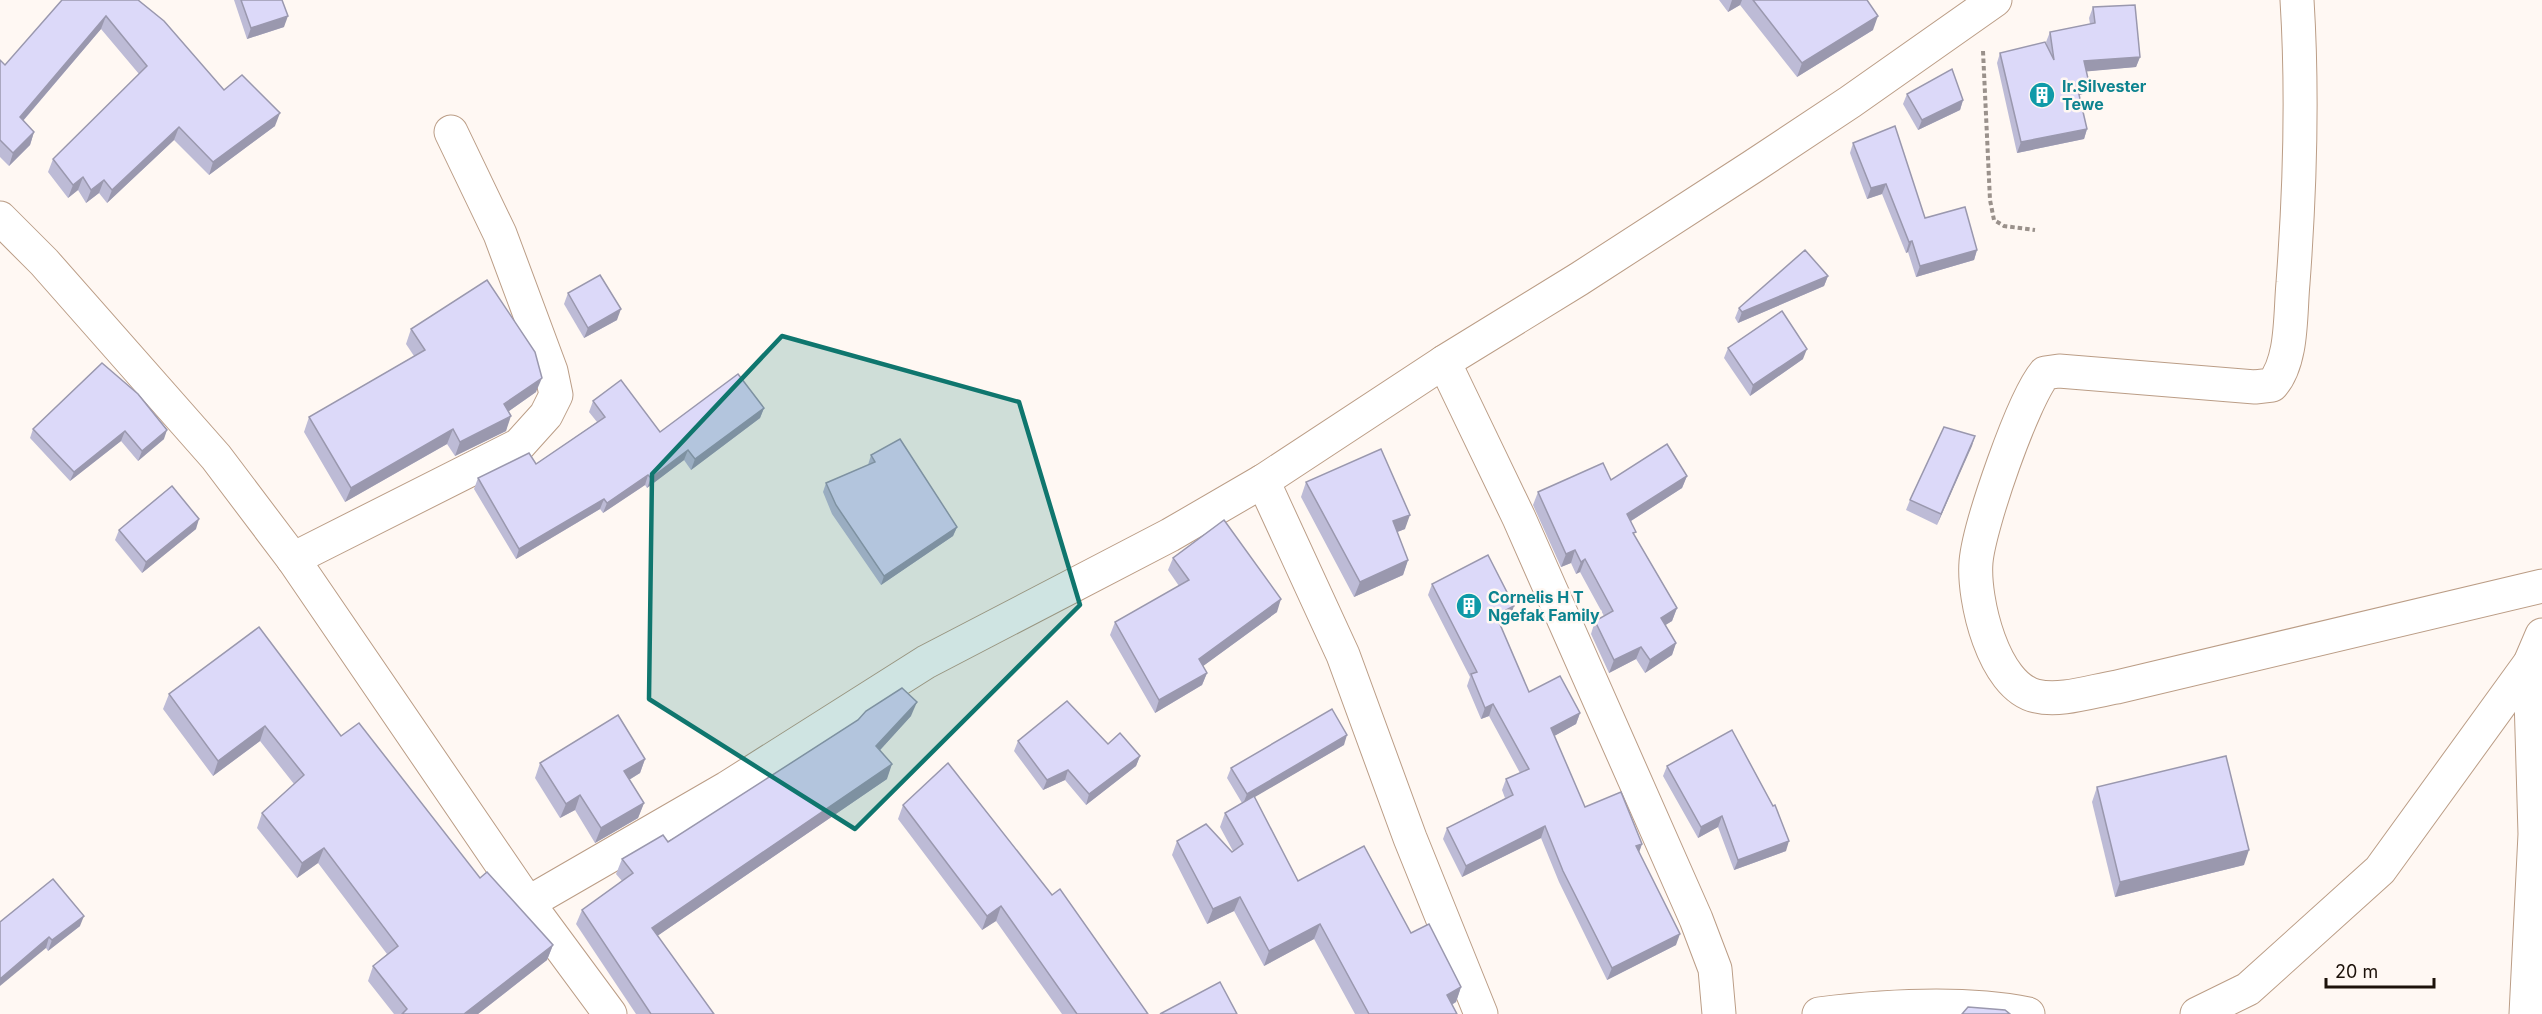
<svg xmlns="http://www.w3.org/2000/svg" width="2542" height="1014" viewBox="0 0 2542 1014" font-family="Inter,sans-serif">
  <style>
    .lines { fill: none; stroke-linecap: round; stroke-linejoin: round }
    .minor-casing { stroke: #bb9d86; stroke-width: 35 }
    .path { stroke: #9a918b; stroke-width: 4; stroke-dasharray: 4.5 3; stroke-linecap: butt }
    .minor { stroke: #fff; stroke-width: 33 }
    .wall { fill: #bdbbd6 }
    .shaded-wall { fill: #9a98ae }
    .building { fill: #dcd9f9; stroke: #9a98ae; stroke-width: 1.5 }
    .marked { fill: #0f766e; fill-opacity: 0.2; stroke: #0f766e; stroke-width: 4.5; stroke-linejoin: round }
    .labels { text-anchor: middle; stroke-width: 5; stroke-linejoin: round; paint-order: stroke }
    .culture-label { font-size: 16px; font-weight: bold; fill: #0d838f; stroke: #fff8f3; text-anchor: start }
  </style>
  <rect width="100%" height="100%" fill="#fff8f3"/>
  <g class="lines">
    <g class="minor-casing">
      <g id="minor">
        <path d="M2297,0C2303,95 2300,189 2293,283C2290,314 2293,361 2272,385L2255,387L2059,371L2045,373C2023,399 1979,526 1976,562C1973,599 1993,686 2036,696C2061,702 2092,691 2117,687L2542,586"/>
        <polyline points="0,218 44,262 216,457 293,559 528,903 610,1014"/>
        <polyline points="1444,362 1519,518 1696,919 1715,969 1719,1014"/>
        <polyline points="1263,481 1343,655 1410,838 1481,1014"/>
        <polyline points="293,559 519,445 546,415 556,395 551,371 500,234 451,132"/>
        <polyline points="528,903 727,788 926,662 1170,535 1263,481 1444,362 1579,279 1752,167 1850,102 1995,0"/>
        <path d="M1819,1014C1885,1006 1963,1001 2028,1014"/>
        <polyline points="2197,1014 2248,989 2380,870 2530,663 2542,635"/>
        <polyline points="2526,1014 2535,834 2530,663"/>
      </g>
    </g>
    <polyline class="path" points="1983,51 1990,200 1994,220 2004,226 2035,230"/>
    <use href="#minor" class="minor"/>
  </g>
  <g class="wall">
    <polygon points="138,0 224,90 275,126 209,175 174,140 107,203 99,193 86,203 78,190 68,198 48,172 53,159 139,74 101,29 23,121 34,132 30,145 9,166 0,157 0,60 5,65"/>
    <polygon points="234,0 282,0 284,27 247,39"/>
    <polygon points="1719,0 1867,0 1873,30 1797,77 1740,5 1728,12"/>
    <polygon points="2093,7 2140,57 2136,67 2087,71 2086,93 2079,95 2087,129 2084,139 2017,153 1997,63 2000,53 2047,46 2046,42 2050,32 2090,24 2089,18"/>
    <polygon points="1907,94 1963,100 1960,110 1918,130 1903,104"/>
    <polygon points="1853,143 1925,218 1977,250 1974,260 1916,277 1908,252 1906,253 1882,194 1867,199 1850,153"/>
    <polygon points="1828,276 1824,286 1738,323 1735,318 1739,308"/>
    <polygon points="568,293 617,320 584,338 564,304"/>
    <polygon points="411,329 536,392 509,411 506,431 455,456 447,444 345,502 304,432 309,417 414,356 406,344"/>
    <polygon points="1728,348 1803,359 1750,396 1724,358"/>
    <polygon points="102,363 164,439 138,461 121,441 70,481 30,438 33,429"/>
    <polygon points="593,401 660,432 764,408 760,418 691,470 684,460 647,488 645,485 603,513 600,509 516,559 474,489 478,478 536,464 597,422 589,412"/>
    <polygon points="1975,436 1937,525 1906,510 1910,500"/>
    <polygon points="871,455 957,527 953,536 881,585 832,514 823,492 826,483 868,465"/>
    <polygon points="1687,476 1682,488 1631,521 1634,536 1677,608 1672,621 1665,625 1676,643 1672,655 1645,673 1636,659 1609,673 1591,634 1595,621 1604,616 1580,572 1576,574 1571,563 1561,567 1533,505 1538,492 1611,480"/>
    <polygon points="1306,482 1405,529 1397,532 1408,560 1403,575 1354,597 1301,497"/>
    <polygon points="196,529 142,573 115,540 119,530"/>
    <polygon points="1173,558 1277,612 1203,666 1207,673 1202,685 1155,713 1110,635 1115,622 1179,586 1168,570"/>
    <polygon points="1432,584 1510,618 1499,623 1529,692 1580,713 1576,724 1554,736 1585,807 1642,844 1639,852 1676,945 1607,980 1559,882 1541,838 1462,877 1443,839 1447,828 1505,798 1502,790 1506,779 1520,773 1489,716 1481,719 1467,686 1470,677 1428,595"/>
    <polygon points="169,694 341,736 480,878 553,945 547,960 478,1014 394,1014 368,981 373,966 387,954 318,863 297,878 257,828 262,813 294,784 260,741 213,776 163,709"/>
    <polygon points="911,716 880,750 887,779 657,936 714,1014 636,1014 576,924 582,910 622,881 616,874 622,859 668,842 858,720"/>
    <polygon points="1018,741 1108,744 1140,756 1136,766 1086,805 1065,780 1043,790 1014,751"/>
    <polygon points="1344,745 1254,797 1298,881 1411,933 1461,987 1456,1002 1452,1005 1457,1014 1355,1014 1314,939 1264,966 1234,911 1207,924 1172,855 1177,841 1232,852 1233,851 1220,827 1225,813 1242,803 1227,778 1231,768"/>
    <polygon points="645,759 640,773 629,780 644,803 638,818 595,843 575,810 560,818 535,778 540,763"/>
    <polygon points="1667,766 1786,851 1734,870 1718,827 1698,838 1663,776"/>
    <polygon points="2097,787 2244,865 2115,897 2092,802"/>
    <polygon points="903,805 1052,895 1148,1014 1062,1014 996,921 982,930 898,819"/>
    <polygon points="0,922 80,926 48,951 46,948"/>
  </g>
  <g class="shaded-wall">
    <polygon points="1732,0 1742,0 1740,5 1728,12"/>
    <polygon points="106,16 101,29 15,130 20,117"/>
    <polygon points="288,16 284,27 247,39 251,28"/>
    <polygon points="1878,16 1873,30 1797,77 1802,63"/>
    <polygon points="2140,57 2136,67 2081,72 2084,61"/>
    <polygon points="2089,83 2086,93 2074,97 2077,86"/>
    <polygon points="1963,100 1960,110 1918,130 1922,120"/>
    <polygon points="280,113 275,126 209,175 213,162"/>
    <polygon points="179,127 174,140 107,203 112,190"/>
    <polygon points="2087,129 2084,139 2017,153 2021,142"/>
    <polygon points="34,132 30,145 9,166 13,153"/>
    <polygon points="83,177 78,190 68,198 73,185"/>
    <polygon points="104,180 99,193 86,203 91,190"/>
    <polygon points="1886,184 1882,194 1867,199 1871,188"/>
    <polygon points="1912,241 1908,252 1906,253 1909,242"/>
    <polygon points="1977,250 1974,260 1916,277 1920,266"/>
    <polygon points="1828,276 1824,286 1738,323 1742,312"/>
    <polygon points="621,309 617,320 584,338 588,328"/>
    <polygon points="1807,349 1803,359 1750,396 1753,385"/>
    <polygon points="542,378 536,392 499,418 504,404"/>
    <polygon points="764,408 760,418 691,470 695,459"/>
    <polygon points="511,416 506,431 455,456 460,442"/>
    <polygon points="453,429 447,444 345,502 351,488"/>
    <polygon points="167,430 164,439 138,461 142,451"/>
    <polygon points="125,431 121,441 70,481 74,472"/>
    <polygon points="1975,436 1972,446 1937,525 1941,514"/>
    <polygon points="688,450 684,460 647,488 651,478"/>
    <polygon points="648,475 645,485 603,513 607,503"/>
    <polygon points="1687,476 1682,488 1623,526 1627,514"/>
    <polygon points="604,499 600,509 516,559 519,549"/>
    <polygon points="1410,515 1405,529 1387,536 1393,521"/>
    <polygon points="199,519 196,529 142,573 146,562"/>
    <polygon points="957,527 953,536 881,585 884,576"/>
    <polygon points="1575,550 1571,563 1561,567 1566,554"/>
    <polygon points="1585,559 1580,572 1576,574 1581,562"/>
    <polygon points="1408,560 1403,575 1354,597 1360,582"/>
    <polygon points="1281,599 1277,612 1195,672 1199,659"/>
    <polygon points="1514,606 1510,618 1492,627 1496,615"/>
    <polygon points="1677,608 1672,621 1656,631 1661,618"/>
    <polygon points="1676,643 1672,655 1645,673 1650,660"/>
    <polygon points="1641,647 1636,659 1609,673 1614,660"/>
    <polygon points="1207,673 1202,685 1155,713 1159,700"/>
    <polygon points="917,702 911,716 871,760 876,746"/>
    <polygon points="1493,704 1489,716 1481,719 1485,708"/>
    <polygon points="1580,713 1576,724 1547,740 1551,728"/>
    <polygon points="265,726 260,741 213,776 218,761"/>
    <polygon points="1347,735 1344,745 1243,804 1247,794"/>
    <polygon points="1140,756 1136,766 1086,805 1089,794"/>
    <polygon points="645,759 640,773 619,786 624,771"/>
    <polygon points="892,764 887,779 647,943 652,928"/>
    <polygon points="1068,770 1065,780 1043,790 1047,780"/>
    <polygon points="580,795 575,810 560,818 566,804"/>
    <polygon points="644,803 638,818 595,843 601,828"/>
    <polygon points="1722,816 1718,827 1698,838 1701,827"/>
    <polygon points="1545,826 1541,838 1462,877 1466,866"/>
    <polygon points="1789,841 1786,851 1734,870 1738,860"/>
    <polygon points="1642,844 1638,855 1636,846"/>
    <polygon points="324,848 318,863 297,878 302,863"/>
    <polygon points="2249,850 2244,865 2115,897 2120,882"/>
    <polygon points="1240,897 1234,911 1207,924 1213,909"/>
    <polygon points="1001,906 996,921 982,930 987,916"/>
    <polygon points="84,916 80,926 48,951 52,940"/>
    <polygon points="1320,924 1314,939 1264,966 1269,951"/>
    <polygon points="1680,934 1676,945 1607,980 1612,968"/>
    <polygon points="49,937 46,948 0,986 0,979"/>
    <polygon points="553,945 547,960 478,1014 464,1014"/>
    <polygon points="1461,987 1456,1002 1441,1010 1447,995"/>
  </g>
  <g class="building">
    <polygon points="62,0 138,0 164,21 224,90 242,75 280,113 213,162 179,127 112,190 104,180 91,190 83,177 73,185 53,159 147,66 106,16 20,117 34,132 13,153 0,140 0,60 5,65"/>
    <polygon points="241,0 282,0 288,16 251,28"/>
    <polygon points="1753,0 1867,0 1878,16 1802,63"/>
    <polygon points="2135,5 2140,57 2084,61 2089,83 2077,86 2087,129 2021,142 2000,53 2045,42 2054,60 2050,32 2095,23 2093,7"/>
    <polygon points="1952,69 1963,100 1922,120 1907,94"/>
    <polygon points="1895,126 1925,218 1965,207 1977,250 1920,266 1912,241 1909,242 1886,184 1871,188 1853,143"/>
    <polygon points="1805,250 1828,276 1742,312 1739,308"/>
    <polygon points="600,275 621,309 588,328 568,293"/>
    <polygon points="487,280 535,352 542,378 504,404 511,416 460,442 453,429 351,488 309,417 425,350 411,329"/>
    <polygon points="1782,311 1807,349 1753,385 1728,348"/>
    <polygon points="102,363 138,394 167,430 142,451 125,431 74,472 33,429"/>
    <polygon points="738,374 764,408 695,459 688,450 651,478 648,475 607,503 604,499 519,549 478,478 529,453 536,464 605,417 593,401 621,380 660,432"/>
    <polygon points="1944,427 1975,436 1941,514 1910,500"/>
    <polygon points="900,439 957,527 884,576 836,505 826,483 875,462 871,455"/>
    <polygon points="1667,444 1687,476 1627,514 1636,532 1633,533 1677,608 1661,618 1676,643 1650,660 1641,647 1614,660 1595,621 1613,611 1585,559 1581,562 1575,550 1566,554 1538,492 1603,463 1611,480"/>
    <polygon points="1381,449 1410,515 1393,521 1408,560 1360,582 1306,482"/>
    <polygon points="172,486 199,519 146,562 119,530"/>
    <polygon points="1224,520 1281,599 1199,659 1207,673 1159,700 1115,622 1189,580 1173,558"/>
    <polygon points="1488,555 1514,606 1496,615 1529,692 1560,676 1580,713 1551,728 1585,807 1621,792 1642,844 1636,846 1680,934 1612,968 1563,871 1545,826 1466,866 1447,828 1513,795 1506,779 1529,769 1493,704 1485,708 1471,674 1477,672 1432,584"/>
    <polygon points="259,627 341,736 359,723 480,878 487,872 553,945 464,1014 402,1014 407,1009 373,966 398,946 324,848 302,863 262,813 304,775 265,726 218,761 169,694"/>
    <polygon points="902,688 917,702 876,746 892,764 652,928 714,1014 651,1014 582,910 633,873 622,859 663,835 668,842 858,720 866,711"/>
    <polygon points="1067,701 1108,744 1120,733 1140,756 1089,794 1068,770 1047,780 1018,741"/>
    <polygon points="1332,709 1347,735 1247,794 1231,768"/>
    <polygon points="618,715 645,759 624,771 644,803 601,828 580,795 566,804 540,763"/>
    <polygon points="1732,730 1773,806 1775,805 1789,841 1738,860 1722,816 1701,827 1667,766"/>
    <polygon points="2226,756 2249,850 2120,882 2097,787"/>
    <polygon points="948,763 1052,895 1060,889 1148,1014 1077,1014 1001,906 987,916 903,805"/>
    <polygon points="1254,796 1298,881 1364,846 1411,933 1429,924 1461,987 1447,995 1457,1014 1369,1014 1320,924 1269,951 1240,897 1213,909 1177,841 1206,824 1232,852 1243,844 1225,813"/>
    <polygon points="53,879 84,916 52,940 49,937 0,979 0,922"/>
    <polygon points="1220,982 1237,1014 1160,1014"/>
    <polygon points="1968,1007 2005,1010 2010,1014 1962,1014"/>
  </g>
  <path class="marked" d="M782,336L1019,402L1080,605L855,829L649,699L652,474Z"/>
  <defs>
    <g id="building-disc" transform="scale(1.35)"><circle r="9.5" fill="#0f9aa8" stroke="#fff8f3"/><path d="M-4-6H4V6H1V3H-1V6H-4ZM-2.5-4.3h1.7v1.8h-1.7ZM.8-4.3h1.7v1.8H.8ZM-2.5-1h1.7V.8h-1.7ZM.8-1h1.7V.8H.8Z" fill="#fff"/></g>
  </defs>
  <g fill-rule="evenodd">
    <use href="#building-disc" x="2042" y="95"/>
    <use href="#building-disc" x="1469" y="606"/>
  </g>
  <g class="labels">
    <g class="culture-label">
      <text x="2062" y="92">Ir.Silvester<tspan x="2062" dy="18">Tewe</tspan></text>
      <text x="1488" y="603">Cornelis H T<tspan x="1488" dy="18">Ngefak Family</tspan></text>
    </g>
  </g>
  <path d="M2326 978v9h108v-9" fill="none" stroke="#1d120a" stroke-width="3"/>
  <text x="2335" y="978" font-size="18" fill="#1d120a" stroke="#fff8f3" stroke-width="4.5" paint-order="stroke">20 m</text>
</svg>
